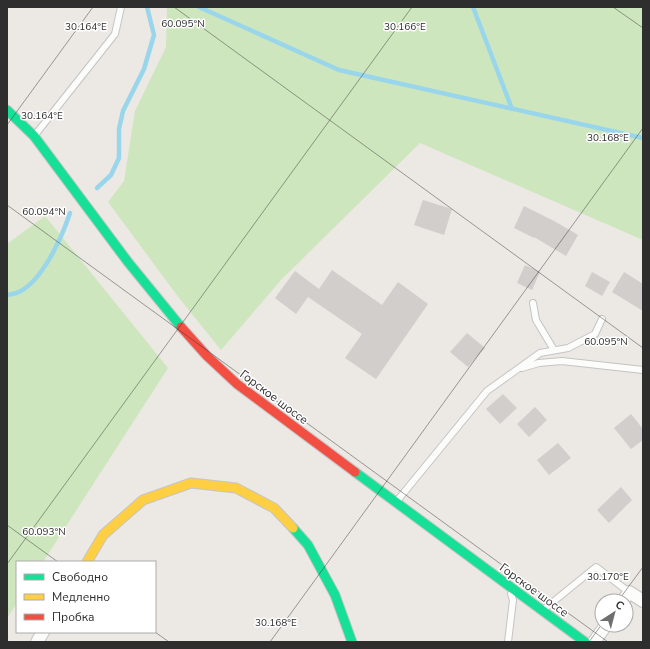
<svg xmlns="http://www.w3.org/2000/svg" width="650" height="649" viewBox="0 0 650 649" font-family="'Nunito Sans',sans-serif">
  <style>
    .green { fill: #cee6be }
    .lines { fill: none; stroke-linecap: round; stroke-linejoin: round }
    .stream { stroke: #99d6ec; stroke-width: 4.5 }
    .building { fill: #d1cecb }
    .lane-casing { stroke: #c5c4c5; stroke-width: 8 }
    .street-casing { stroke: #c5c4c5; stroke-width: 14 }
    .fast-casing { stroke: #c5c4c5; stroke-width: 11 }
    .slow-casing { stroke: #c5c4c5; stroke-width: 11 }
    .jam-casing { stroke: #c5c4c5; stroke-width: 11 }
    .lane { stroke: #fcfcfb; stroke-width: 6 }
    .street { stroke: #fcfcfb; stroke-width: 12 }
    .fast { stroke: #16e098; stroke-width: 9 }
    .slow { stroke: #ffcf43; stroke-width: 9 }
    .jam { stroke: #f24e42; stroke-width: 9 }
    .ticks { fill: none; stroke: #2e2e2e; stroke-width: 1; stroke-opacity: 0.45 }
    .labels { text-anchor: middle; stroke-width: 3; stroke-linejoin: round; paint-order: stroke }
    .street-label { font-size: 12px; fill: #2e2e2e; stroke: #fff }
    .ticks-label { font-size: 10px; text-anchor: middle; fill: #2e2e2e; stroke: #fff; stroke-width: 3; stroke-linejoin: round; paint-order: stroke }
  </style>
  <rect width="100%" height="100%" fill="#ece8e4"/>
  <g class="green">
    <polygon points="167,7 643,7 643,240 420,143 281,280 221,350 179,298 108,202 124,181 135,111 166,47"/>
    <polygon points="45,216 168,368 43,562 17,562 17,603 7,618 7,244"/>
  </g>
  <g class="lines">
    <g class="stream">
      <polyline points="199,7 339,70 643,138"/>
      <polyline points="473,7 512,109"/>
      <polyline points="97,188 111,175 119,158 119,129 123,111 144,69 154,35 147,7"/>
      <path d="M7,295C11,294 15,294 19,292C43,280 62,237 70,213"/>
    </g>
  </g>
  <g class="building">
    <polygon points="423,200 452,209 444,235 414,225"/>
    <polygon points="524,206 556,222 578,235 566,256 534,237 534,238 514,228"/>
    <polygon points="525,265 540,272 532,290 517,283"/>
    <polygon points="332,270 382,305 398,282 428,304 376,379 345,358 362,334 308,297 296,314 275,298 295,271 319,289"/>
    <polygon points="592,272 610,282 602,296 585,286"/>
    <polygon points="624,272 643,284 643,311 612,292"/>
    <polygon points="467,333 485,348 468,367 450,352"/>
    <polygon points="503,394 517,408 500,424 486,409"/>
    <polygon points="535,407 547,420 529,437 517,424"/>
    <polygon points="631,414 643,429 643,440 631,449 614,428"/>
    <polygon points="558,443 571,458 549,475 537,460"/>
    <polygon points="621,487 632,500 609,523 597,510"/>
  </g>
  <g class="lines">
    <g class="lane-casing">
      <g id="lane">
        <polyline points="35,135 115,34 121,7"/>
        <polyline points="533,303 536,320 554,350"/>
        <polyline points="522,368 539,363 562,361 643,370"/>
        <polyline points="397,501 487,391 540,353 568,348 595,334 602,319"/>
        <polyline points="543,610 596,567 629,592"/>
        <polyline points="508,642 513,600 511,594"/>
      </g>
    </g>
    <g class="street-casing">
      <g id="street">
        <polyline points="623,601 629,592 643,601"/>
        <polyline points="37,642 43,632"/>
        <polyline points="594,642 606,625"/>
      </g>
    </g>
    <g class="fast-casing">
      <g id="fast">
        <polyline points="7,110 34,136 128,262 181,327"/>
        <polyline points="355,472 585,642"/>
        <polyline points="293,528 308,545 335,595 352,642"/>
      </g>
    </g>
    <g class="slow-casing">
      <polyline id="slow" points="87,562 103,535 143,500 191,483 236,488 274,508 293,528"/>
    </g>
    <g class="jam-casing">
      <polyline id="jam" points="181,327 207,356 237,384 355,472"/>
    </g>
    <use href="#lane" class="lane"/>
    <use href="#street" class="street"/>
    <use href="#fast" class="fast"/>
    <use href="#slow" class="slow"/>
    <use href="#jam" class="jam"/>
  </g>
  <path class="ticks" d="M174,7L643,348M613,7L643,28M7,125L93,7M7,205L608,642M7,525L58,562M7,564L412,7M618,601L643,567M155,632L169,642M270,642L643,128M589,642L602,624"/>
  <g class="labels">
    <g class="street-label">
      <text transform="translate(274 397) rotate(37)" y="4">Горское шоссе</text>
      <text transform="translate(534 590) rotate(36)" y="4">Горское шоссе</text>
    </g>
  </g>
  <g class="ticks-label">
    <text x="183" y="27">60.095°N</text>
    <text x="86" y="30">30.164°E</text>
    <text x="405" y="30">30.166°E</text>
    <text x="42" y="119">30.164°E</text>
    <text x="608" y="141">30.168°E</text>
    <text x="44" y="215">60.094°N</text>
    <text x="606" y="345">60.095°N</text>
    <text x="44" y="535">60.093°N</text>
    <text x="608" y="580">30.170°E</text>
    <text x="276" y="626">30.168°E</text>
  </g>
  <rect width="650" height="649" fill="none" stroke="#2e2e2e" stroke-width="16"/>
  <rect x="16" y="561" width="140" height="72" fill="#ffffff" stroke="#ababab"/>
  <rect x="24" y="574" width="20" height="6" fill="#16e098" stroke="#ababab"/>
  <text x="52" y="581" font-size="12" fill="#2e2e2e">Свободно</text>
  <rect x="24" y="594" width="20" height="6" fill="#ffcf43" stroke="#ababab"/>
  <text x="52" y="601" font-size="12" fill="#2e2e2e">Медленно</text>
  <rect x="24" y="614" width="20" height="6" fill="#f24e42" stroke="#ababab"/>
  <text x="52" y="621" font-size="12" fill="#2e2e2e">Пробка</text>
  <g transform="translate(614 613) rotate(36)"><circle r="19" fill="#ffffff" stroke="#ababab"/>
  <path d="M0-3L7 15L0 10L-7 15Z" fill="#706f6e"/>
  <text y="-6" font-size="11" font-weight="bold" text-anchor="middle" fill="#2e2e2e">С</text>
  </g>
</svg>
